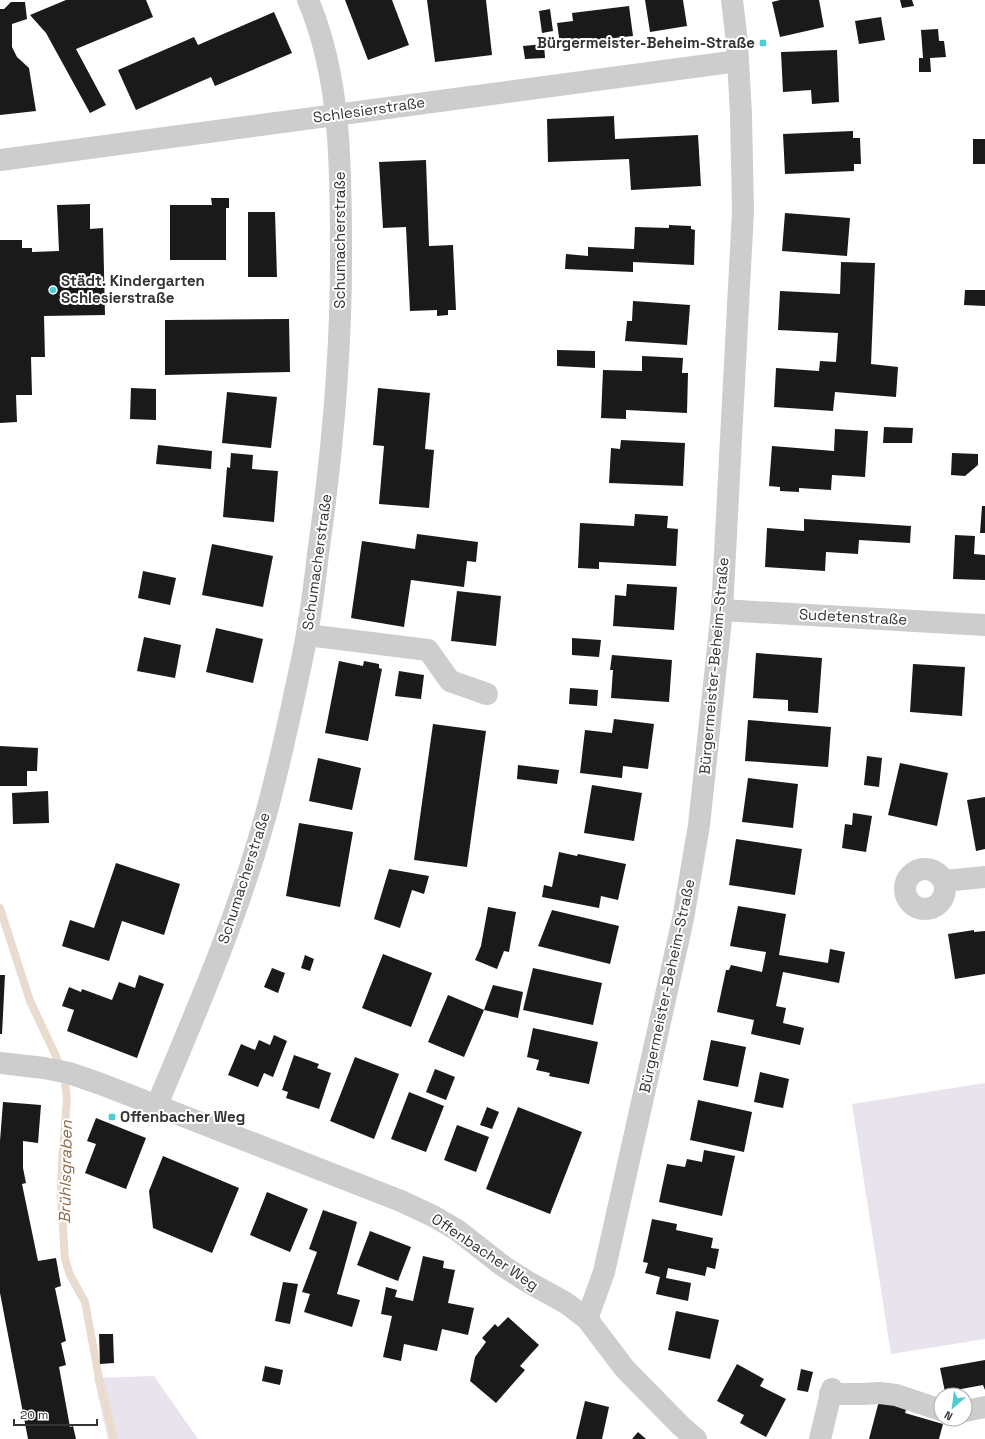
<svg xmlns="http://www.w3.org/2000/svg" width="985" height="1439" viewBox="0 0 985 1439" font-family="'Space Grotesk',sans-serif">
  <style>
    .green { fill: #e9e3ed }
    .lines { fill: none; stroke-linecap: round; stroke-linejoin: round }
    .stream { stroke: #e9dcce; stroke-width: 8 }
    .building { fill: #1a1a1a }
    .minor { stroke: #cdcdcd; stroke-width: 22 }
    .poi-dot { fill: #4aced4; stroke: #fff; stroke-width: 1.5 }
    .labels { text-anchor: middle; stroke-width: 4; stroke-linejoin: round; paint-order: stroke }
    .poi-label { font-size: 15px; font-weight: bold; fill: #333; stroke: #fff; text-anchor: start }
    .street-label { font-size: 15px; fill: #333; stroke: #fff }
    .water-label { font-size: 16px; font-style: italic; fill: #8d6b48; stroke: #fff }
  </style>
  <rect width="100%" height="100%" fill="#fff"/>
  <g class="green">
    <polygon points="985,1083 985,1339 891,1354 852,1104"/>
    <polygon points="154,1376 198,1439 108,1439 94,1378"/>
  </g>
  <g class="lines">
    <polyline class="stream" points="0,908 30,1001 56,1056 65,1081 67,1099 62,1163 61,1196 65,1259 70,1275 85,1302 99,1378 114,1439"/>
  </g>
  <g class="building">
    <polygon points="66,0 146,0 153,17 76,49 106,105 90,113 46,33 30,15"/>
    <polygon points="345,0 392,0 409,45 368,60"/>
    <polygon points="427,0 486,0 492,55 435,62"/>
    <polygon points="645,0 683,0 687,26 650,32"/>
    <polygon points="780,0 819,0 824,27 780,37 772,2"/>
    <polygon points="900,0 912,0 914,6 902,8"/>
    <polygon points="11,2 25,2 27,19 12,24 12,47 17,57 29,68 36,111 0,115 0,9 4,9"/>
    <polygon points="629,6 633,36 560,44 557,23 573,21 572,13"/>
    <polygon points="550,9 553,31 542,33 539,11"/>
    <polygon points="274,12 292,53 215,86 211,77 136,110 118,70 194,37 198,45"/>
    <polygon points="881,17 885,40 859,44 855,21"/>
    <polygon points="938,29 939,41 944,41 946,57 930,58 931,72 919,72 919,58 923,58 921,30"/>
    <polygon points="544,44 545,58 525,59 523,46"/>
    <polygon points="837,50 839,102 812,104 811,90 783,92 781,52"/>
    <polygon points="614,116 615,139 698,135 701,186 631,190 629,159 548,162 547,119"/>
    <polygon points="853,131 853,138 860,138 861,164 854,164 854,171 785,174 783,134"/>
    <rect x="973" y="139" width="12" height="25"/>
    <polygon points="426,160 429,246 453,245 456,310 448,310 448,315 437,316 437,310 410,311 406,227 383,228 379,162"/>
    <polygon points="211,198 229,198 229,208 226,208 226,260 170,260 170,205 212,205"/>
    <polygon points="90,204 90,229 103,228 105,315 44,316 45,357 31,357 32,395 16,395 17,422 0,423 0,240 22,240 22,248 32,248 32,252 59,251 57,205"/>
    <polygon points="248,212 275,212 277,277 248,277"/>
    <polygon points="785,213 850,218 847,256 782,251"/>
    <polygon points="669,225 691,226 691,229 695,230 694,265 633,262 633,272 565,269 566,254 588,256 588,247 634,249 635,227 669,228"/>
    <polygon points="841,262 875,263 871,364 898,367 896,397 835,392 833,411 774,407 776,368 819,371 820,361 836,362 838,333 778,330 780,291 840,294"/>
    <polygon points="965,290 985,290 985,306 964,305"/>
    <polygon points="633,301 690,305 687,345 625,341 627,321 632,321"/>
    <polygon points="289,319 290,372 165,375 165,320"/>
    <polygon points="557,350 595,351 595,368 557,366"/>
    <polygon points="642,356 683,358 682,373 688,373 687,413 626,410 626,419 601,418 603,370 642,371"/>
    <polygon points="131,388 156,389 156,420 130,419"/>
    <polygon points="378,388 430,393 425,449 434,450 429,508 379,504 384,446 373,445"/>
    <polygon points="227,392 277,397 271,448 222,443"/>
    <polygon points="884,427 913,428 912,443 883,443"/>
    <polygon points="835,429 868,431 865,477 832,475 831,490 799,488 799,492 780,491 780,487 769,486 772,446 834,451"/>
    <polygon points="621,440 685,443 683,486 609,483 611,448 620,449"/>
    <polygon points="158,445 212,451 211,469 156,464"/>
    <polygon points="231,453 253,455 252,469 278,471 274,522 223,517 227,467 230,468"/>
    <polygon points="952,453 978,454 978,465 965,476 951,475"/>
    <polygon points="982,506 985,506 985,533 980,533"/>
    <polygon points="635,514 668,516 667,528 678,529 676,566 599,562 599,569 578,568 580,523 634,526"/>
    <polygon points="804,519 911,526 910,543 859,540 858,554 826,552 825,571 765,567 767,528 804,531"/>
    <polygon points="417,534 478,542 476,562 467,561 464,587 411,580 404,627 351,618 362,541 415,549"/>
    <polygon points="955,535 975,536 974,554 985,555 985,580 953,579"/>
    <polygon points="212,544 273,556 263,607 202,595"/>
    <polygon points="143,571 176,578 170,605 138,598"/>
    <polygon points="627,584 677,587 674,630 613,626 615,595 626,596"/>
    <polygon points="457,591 501,596 496,646 451,641"/>
    <polygon points="216,628 263,639 253,683 206,672"/>
    <polygon points="144,637 181,645 175,678 137,671"/>
    <polygon points="572,638 601,640 599,657 572,655"/>
    <polygon points="756,653 822,658 818,713 788,711 788,700 753,698"/>
    <polygon points="612,655 672,660 669,702 611,698 613,670 610,670"/>
    <polygon points="339,661 363,666 364,661 379,664 379,668 382,669 368,741 325,733"/>
    <polygon points="913,664 965,667 962,716 910,712"/>
    <polygon points="399,671 424,675 421,699 395,696"/>
    <polygon points="570,688 598,690 597,706 569,704"/>
    <polygon points="614,719 654,724 648,769 623,766 622,778 580,773 585,730 612,733"/>
    <polygon points="748,720 831,727 828,767 745,761"/>
    <polygon points="433,724 486,731 467,867 414,860"/>
    <polygon points="0,746 38,748 37,771 27,771 27,786 0,786"/>
    <polygon points="867,756 882,758 879,787 864,785"/>
    <polygon points="318,758 361,768 352,810 309,801"/>
    <polygon points="900,763 948,773 937,826 888,815"/>
    <polygon points="518,765 559,770 557,784 517,779"/>
    <polygon points="748,778 798,784 793,828 742,822"/>
    <polygon points="592,785 642,793 634,841 584,833"/>
    <polygon points="48,791 49,823 13,824 12,793"/>
    <polygon points="985,797 985,849 976,851 967,800"/>
    <polygon points="853,813 872,816 866,852 842,848 845,824 852,825"/>
    <polygon points="299,823 353,832 340,907 286,896"/>
    <polygon points="736,839 802,849 795,895 729,885"/>
    <polygon points="559,852 577,856 578,854 626,864 618,900 601,896 599,908 542,897 544,885 552,887"/>
    <polygon points="116,863 180,884 164,935 122,921 109,961 62,946 70,920 94,928"/>
    <polygon points="389,869 429,876 424,894 412,890 400,928 374,919"/>
    <polygon points="738,906 786,914 779,955 828,963 830,949 845,952 839,983 783,972 776,1006 786,1008 783,1023 804,1028 800,1045 751,1034 754,1020 717,1012 726,970 729,970 731,965 762,972 766,952 730,946"/>
    <polygon points="488,907 516,912 509,952 504,951 497,969 475,960 481,946"/>
    <polygon points="552,910 619,926 610,964 538,946"/>
    <polygon points="974,930 974,932 985,931 985,974 955,979 948,934"/>
    <polygon points="383,954 432,973 411,1027 362,1008"/>
    <polygon points="305,955 314,959 310,971 301,968"/>
    <polygon points="272,968 285,973 278,993 264,987"/>
    <polygon points="533,968 602,983 593,1025 523,1010"/>
    <polygon points="0,975 5,975 2,1034 0,1034"/>
    <polygon points="139,975 164,984 137,1058 67,1031 74,1010 62,1006 69,987 81,992 82,989 112,1000 119,982 135,988"/>
    <polygon points="493,985 523,992 518,1018 484,1010"/>
    <polygon points="448,995 484,1010 464,1057 428,1042"/>
    <polygon points="533,1028 598,1042 589,1084 549,1076 550,1073 536,1070 539,1060 527,1057"/>
    <polygon points="274,1035 287,1041 273,1077 264,1073 258,1087 228,1075 241,1044 255,1050 259,1040 270,1045"/>
    <polygon points="711,1040 746,1047 738,1087 703,1080"/>
    <polygon points="294,1055 319,1064 317,1068 331,1073 319,1109 286,1098 288,1092 282,1090"/>
    <polygon points="355,1057 399,1074 374,1139 330,1121"/>
    <polygon points="435,1069 455,1077 446,1100 426,1092"/>
    <polygon points="760,1072 789,1079 783,1108 754,1102"/>
    <polygon points="409,1092 444,1106 426,1152 391,1139"/>
    <polygon points="698,1100 752,1112 744,1152 690,1140"/>
    <polygon points="3,1102 41,1105 38,1143 23,1141 23,1168 26,1183 22,1184 38,1261 56,1258 61,1286 55,1288 66,1341 61,1343 66,1365 59,1367 70,1427 73,1426 76,1439 28,1439 0,1293 0,1141"/>
    <polygon points="487,1107 499,1112 492,1129 480,1125"/>
    <polygon points="518,1107 582,1132 550,1214 486,1189"/>
    <polygon points="96,1118 146,1138 126,1189 85,1173 96,1144 87,1141"/>
    <polygon points="457,1125 489,1137 476,1172 444,1160"/>
    <polygon points="704,1150 735,1156 722,1216 659,1202 667,1164 685,1167 687,1159 702,1162"/>
    <polygon points="163,1156 239,1188 212,1253 153,1228 149,1191"/>
    <polygon points="267,1192 308,1209 290,1252 250,1235"/>
    <polygon points="323,1210 357,1222 337,1294 360,1300 352,1327 304,1312 310,1294 302,1292 317,1252 309,1249"/>
    <polygon points="652,1219 677,1224 676,1230 713,1238 711,1248 719,1249 715,1269 707,1267 705,1276 668,1268 666,1278 691,1283 688,1301 656,1294 660,1277 645,1273 648,1263 643,1262"/>
    <polygon points="370,1231 411,1247 398,1281 357,1265"/>
    <polygon points="423,1256 444,1261 443,1268 455,1270 448,1303 474,1308 468,1335 442,1329 437,1351 404,1344 401,1361 383,1357 392,1316 381,1314 386,1287 397,1290 395,1297 413,1301"/>
    <polygon points="283,1282 298,1284 290,1324 275,1321"/>
    <polygon points="676,1311 719,1320 710,1359 668,1350"/>
    <polygon points="508,1317 539,1345 520,1366 525,1370 496,1403 470,1381 475,1357 486,1342 482,1338 495,1324 498,1327"/>
    <polygon points="99,1334 113,1334 114,1363 100,1364"/>
    <polygon points="985,1360 985,1390 983,1385 945,1392 940,1368"/>
    <polygon points="737,1364 764,1379 760,1386 786,1399 766,1437 740,1423 744,1415 717,1401"/>
    <polygon points="265,1366 283,1370 280,1385 262,1381"/>
    <polygon points="801,1369 813,1372 808,1392 797,1390"/>
    <polygon points="880,1397 908,1404 905,1413 943,1424 939,1439 869,1439"/>
    <polygon points="585,1401 609,1407 602,1439 576,1439"/>
    <polygon points="638,1432 646,1439 632,1439"/>
  </g>
  <g class="lines">
    <g class="minor">
      <polyline points="0,160 738,61"/>
      <polyline points="722,610 985,625"/>
      <polyline points="307,635 428,650 450,681 487,694"/>
      <circle cx="925" cy="889" r="20"/>
      <polyline points="944,881 985,877"/>
      <polyline points="0,1063 44,1068 69,1073 101,1084 401,1201 433,1216 457,1230 503,1266 528,1282 566,1303 587,1319 625,1369 681,1426 696,1439"/>
      <path d="M157,1105C195,1014 235,923 262,828C274,788 283,747 292,706C297,682 303,657 307,633C312,607 315,580 318,554C332,456 341,358 341,259C341,173 342,80 308,0"/>
      <polyline points="587,1319 604,1272 683,919 699,825 722,610 743,211 741,115 737,42 732,0"/>
      <polyline points="830,1394 862,1394 880,1393 896,1395 941,1410"/>
      <polyline points="965,1411 985,1407"/>
      <polyline points="820,1439 832,1389"/>
    </g>
  </g>
  <g class="poi-dot">
    <rect x="759" y="39" width="8" height="8" rx="2"/>
    <circle cx="53" cy="290" r="4"/>
    <rect x="108" y="1113" width="8" height="8" rx="2"/>
  </g>
  <g class="labels">
    <g class="poi-label">
      <text x="755" y="48" text-anchor="end">Bürgermeister-Beheim-Straße</text>
      <text x="61" y="286">Städt. Kindergarten<tspan x="61" dy="17">Schlesierstraße</tspan></text>
      <text x="120" y="1122">Offenbacher Weg</text>
    </g>
    <g class="street-label">
      <text transform="translate(369 110) rotate(-8)" y="5">Schlesierstraße</text>
      <text transform="translate(340 240) rotate(-90)" y="5">Schumacherstraße</text>
      <text transform="translate(317 562) rotate(-82)" y="5">Schumacherstraße</text>
      <text transform="translate(853 617) rotate(3)" y="5">Sudetenstraße</text>
      <text transform="translate(714 666) rotate(-85)" y="5">Bürgermeister-Beheim-Straße</text>
      <text transform="translate(244 878) rotate(-72)" y="5">Schumacherstraße</text>
      <text transform="translate(667 986) rotate(-78)" y="5">Bürgermeister-Beheim-Straße</text>
      <text transform="translate(485 1252) rotate(34)" y="5">Offenbacher Weg</text>
    </g>
    <g class="water-label">
      <text transform="translate(65 1172) rotate(-89)" y="6">Brühlsgraben</text>
    </g>
  </g>
  <g transform="translate(953 1407) rotate(208)"><circle r="19" fill="#ffffff" stroke="#adadad"/>
  <path d="M0-3L7 15L0 10L-7 15Z" fill="#4aced4"/>
  <text y="-6" font-size="11" font-weight="bold" text-anchor="middle" fill="#333333">N</text>
  </g>
  <path d="M14 1419v6h83v-6" fill="none" stroke="#333333" stroke-width="2"/>
  <text x="20" y="1419" font-size="12" fill="#333333" stroke="#ffffff" stroke-width="3" paint-order="stroke">20 m</text>
</svg>
